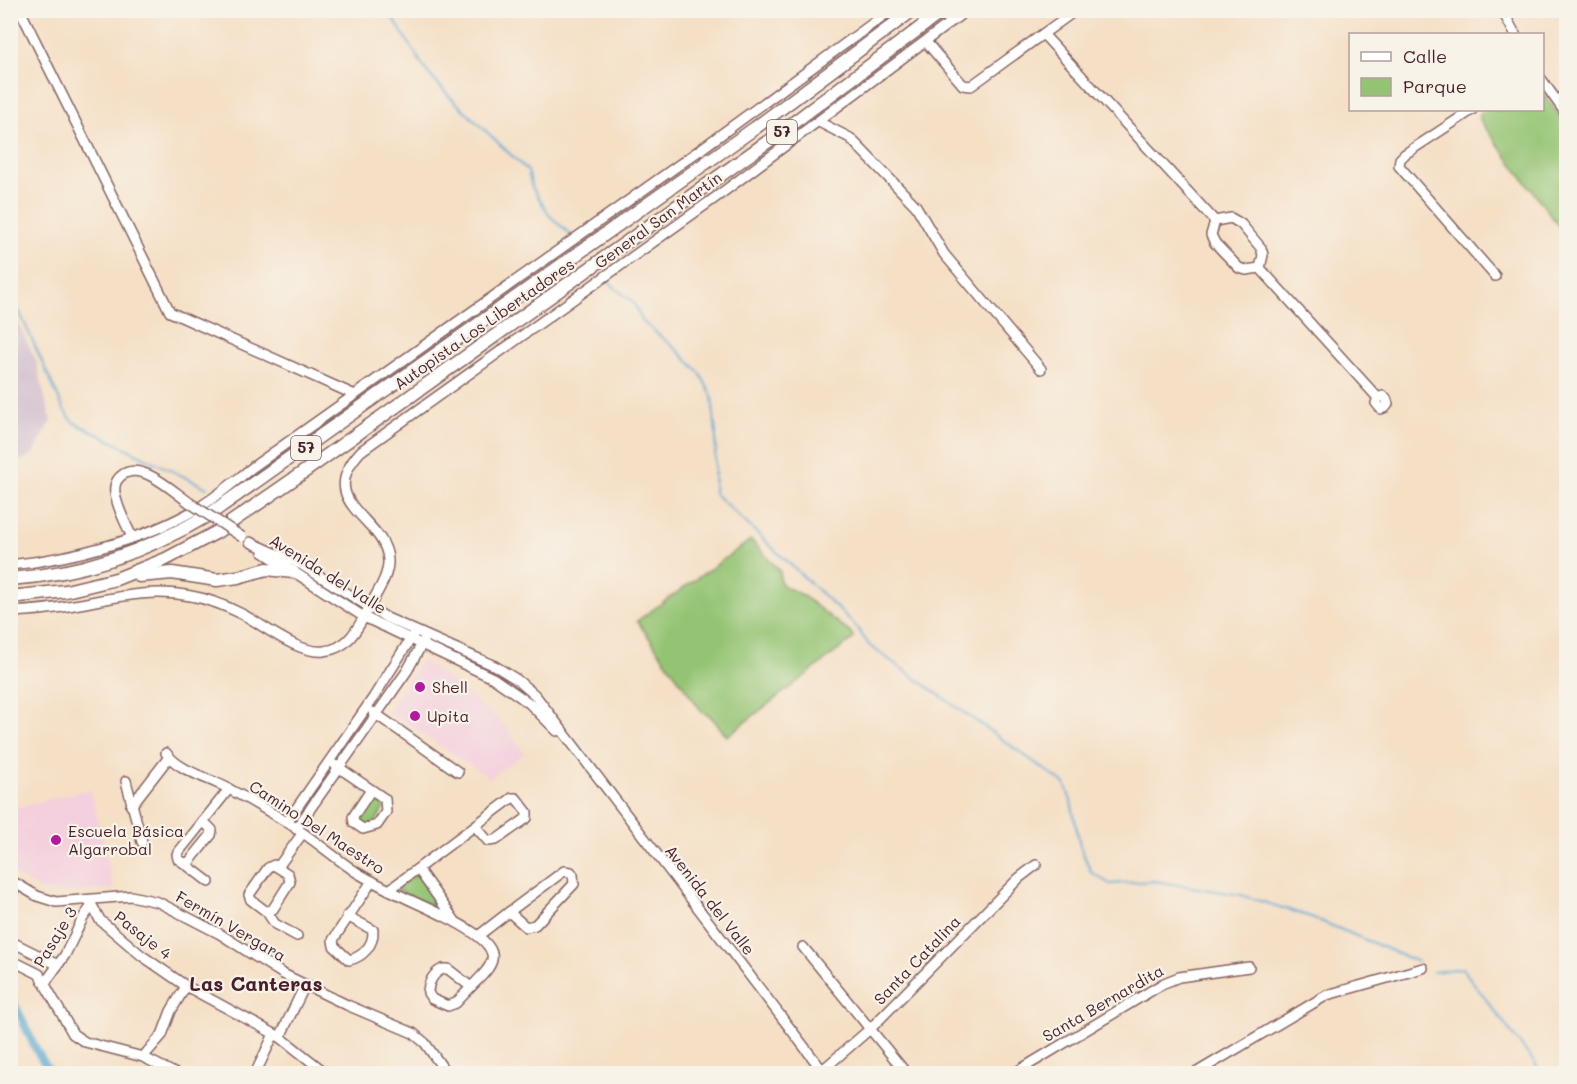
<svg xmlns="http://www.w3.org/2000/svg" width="1577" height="1084" viewBox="0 0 1577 1084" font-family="Mali,sans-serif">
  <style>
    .built { fill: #f4cfdd }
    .industrial { fill: #d0bdcd }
    .green { fill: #94c473; stroke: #6f724f; stroke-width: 1.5 }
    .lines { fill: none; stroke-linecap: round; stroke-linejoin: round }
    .stream { stroke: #59a7d2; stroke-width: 2 }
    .canal { stroke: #59a7d2; stroke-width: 8 }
    .minor-casing { stroke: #866261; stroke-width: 12 }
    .highway-casing { stroke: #866261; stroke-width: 15 }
    .minor { stroke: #fff; stroke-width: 9 }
    .highway { stroke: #fff; stroke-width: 12 }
    .minor-bridge-casing { stroke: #866261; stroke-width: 12; stroke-linecap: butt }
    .minor-bridge { stroke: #fff; stroke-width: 9 }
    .poi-dot { fill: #b5179e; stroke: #f7f3e8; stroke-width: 2 }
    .labels { text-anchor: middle; stroke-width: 4.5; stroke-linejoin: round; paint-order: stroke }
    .shield { fill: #f7f3e8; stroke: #7e5f64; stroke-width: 1.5 }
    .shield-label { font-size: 15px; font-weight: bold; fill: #4a1f2b }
    .street-label { font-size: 16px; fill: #4a1f2b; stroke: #f7f3e8 }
    .poi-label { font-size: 16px; fill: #4a1f2b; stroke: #f7f3e8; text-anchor: start }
    .quarter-label { font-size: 20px; font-weight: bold; fill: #4a1f2b; stroke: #f7f3e8 }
  </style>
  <rect width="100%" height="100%" fill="#f7f3e8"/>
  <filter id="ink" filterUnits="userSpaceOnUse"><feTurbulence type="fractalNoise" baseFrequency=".0167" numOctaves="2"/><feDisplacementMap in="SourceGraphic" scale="12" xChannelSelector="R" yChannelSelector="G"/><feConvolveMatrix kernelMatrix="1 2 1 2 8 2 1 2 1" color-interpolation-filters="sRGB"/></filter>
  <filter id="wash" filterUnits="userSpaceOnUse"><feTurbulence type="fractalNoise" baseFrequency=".008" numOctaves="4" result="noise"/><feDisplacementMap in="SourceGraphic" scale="24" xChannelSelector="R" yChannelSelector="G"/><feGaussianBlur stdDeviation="1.35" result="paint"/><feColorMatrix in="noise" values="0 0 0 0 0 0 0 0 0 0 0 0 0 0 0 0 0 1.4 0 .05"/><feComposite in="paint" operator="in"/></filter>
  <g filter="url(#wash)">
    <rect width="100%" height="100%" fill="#f5dfc5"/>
    <g class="built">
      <polygon points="421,661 442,674 506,726 505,728 525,753 490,778 387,711"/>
      <polygon points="90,789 114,889 59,893 39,889 13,873 10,871 11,809"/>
    </g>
    <polygon class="industrial" points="10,307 36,361 51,422 33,454 11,466"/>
    <g class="green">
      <polygon points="1543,93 1566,126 1566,236 1479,119 1481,112 1486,110 1542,110"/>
      <polygon points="751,540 777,568 780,572 780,581 784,586 802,595 852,634 854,638 727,736 711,717 702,712 637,621"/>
      <path d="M371,796C377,796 382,801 384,807L376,822L367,826L357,823V813Z"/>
      <polygon points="417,873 445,913 396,889"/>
    </g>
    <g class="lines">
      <g class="stream">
        <polyline points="388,10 427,72 449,96 528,171 532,187 550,216 572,236"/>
        <polyline points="608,280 615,288 634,303 642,321 676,349 700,373 712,396 716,435 714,493 854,624 870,646 1065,784 1071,801 1080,846 1091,872 1110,884 1154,881 1241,895 1311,917 1418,962"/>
        <polyline points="10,291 64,410 73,422 207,488"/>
        <polyline points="1433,972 1462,968 1543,1074"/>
      </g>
      <path class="canal" d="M10,996C25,1021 33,1052 53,1074"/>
    </g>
  </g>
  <g filter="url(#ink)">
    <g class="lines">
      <g class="minor-casing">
        <g id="minor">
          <polyline points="20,10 170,312 355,395"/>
          <polyline points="1502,10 1515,34"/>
          <polyline points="1043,34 1215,221"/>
          <polyline points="926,42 963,85 971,86 1076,10"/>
          <polyline points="1542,80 1566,114"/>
          <polyline points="1472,110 1405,154 1400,159 1399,166 1495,276"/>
          <polyline points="819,122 850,138 916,206 944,254 1041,369"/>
          <polyline points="1215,221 1231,218 1241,224 1261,248 1263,255 1260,268"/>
          <polyline points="1215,221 1211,235 1215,243 1239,268 1246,270 1260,268"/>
          <polyline points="1260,268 1378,398 1383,396 1386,398 1388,404 1386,407 1381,409 1376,403 1378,398"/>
          <path d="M132,537C126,524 117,508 115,493C114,487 116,480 121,476C140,459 174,492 190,503"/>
          <polyline points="250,542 300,564 387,618 495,666 516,679 535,695 825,1074"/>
          <polyline points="263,552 364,617 493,678 529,703 557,731"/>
          <path d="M10,565C70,559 147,539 198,508C218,496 235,481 253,467L697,152L891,10"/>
          <path d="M10,612C32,611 53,609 74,605C114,598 150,588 191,596C209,599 226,606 242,614C265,626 298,654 324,651C349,649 359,626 370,606C377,592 389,576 388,560C386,518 312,504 361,451L719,195L967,10"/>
          <polyline points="373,712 458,772"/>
          <path d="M166,753C180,772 210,778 229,789C248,799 267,810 285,821C310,836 332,856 356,872C384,889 413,901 442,915C456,922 489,938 492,954C495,966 478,979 471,987"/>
          <polyline points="335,765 385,799 386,812 377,825 363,829 354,823 353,817 371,790"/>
          <polyline points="126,781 142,842"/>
          <polyline points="131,806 169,757"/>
          <polyline points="203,821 212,830 211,835 189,862 184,863 178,859 177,854 229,789"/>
          <polyline points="287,822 373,698 413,635"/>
          <polyline points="296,829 407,671 424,640"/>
          <polyline points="184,863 209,882"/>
          <polygon points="274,865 288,874 290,882 273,909 267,912 251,900 249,895 268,868"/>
          <polyline points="278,867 302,834"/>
          <polyline points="418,869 455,921"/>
          <polygon points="564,871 571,872 573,875 574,884 535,925 526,927 509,912"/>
          <polyline points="10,880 37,896 56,902 131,896 158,902 220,934 283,974 347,1005 413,1033 425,1043 447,1074"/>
          <polyline points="389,890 512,798 516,798 527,812 527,818 496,840 488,841 475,826"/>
          <polyline points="89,900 100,920 141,955 186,986 280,1037 327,1074"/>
          <polyline points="267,912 275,924 297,936"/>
          <path d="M347,916L373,930C374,945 363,957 349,960L334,946L333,940L372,881"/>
          <polyline points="478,936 509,912"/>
          <polyline points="10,941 58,965"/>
          <polyline points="803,947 907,1074"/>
          <polyline points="10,962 19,964 39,974 73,1034 85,1042 143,1057 176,1074"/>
          <path d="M443,969H448L471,987L456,1003L448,1006L432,999L428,993C428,983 433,973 443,969Z"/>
          <polyline points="45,983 65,955 83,918 91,907"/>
          <polyline points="280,1037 305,985"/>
          <polyline points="143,1057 162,1035 171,1011 186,986"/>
          <polyline points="819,1073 870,1029 1019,878 1036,865"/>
          <polyline points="255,1074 274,1034"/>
          <polyline points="1013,1074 1164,983 1179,977 1249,967"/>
          <polyline points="1194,1074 1327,995 1423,968"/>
        </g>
      </g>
      <g class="highway-casing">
        <g id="highway">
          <polyline points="139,576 172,573 217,580 238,577 267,569 293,572"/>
          <path d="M10,579C83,574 148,551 210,514L755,128L913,10"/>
          <polyline points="10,597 66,591 116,579 166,559 217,532 301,474 777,135 944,10"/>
        </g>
      </g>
      <use href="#minor" class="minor"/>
      <use href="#highway" class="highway"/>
      <g class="minor-bridge-casing">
        <polyline id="minor-bridge" points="190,503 242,537"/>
      </g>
      <use href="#minor-bridge" class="minor-bridge"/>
    </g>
  </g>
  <g class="poi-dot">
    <circle cx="420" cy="687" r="6"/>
    <circle cx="415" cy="716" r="6"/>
    <circle cx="56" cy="840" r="6"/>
  </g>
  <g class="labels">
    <g class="shield">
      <rect x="767" y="120" width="30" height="24" rx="4.5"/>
      <rect x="291" y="436" width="30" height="24" rx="4.5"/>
    </g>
    <g class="shield-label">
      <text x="782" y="137">57</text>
      <text x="306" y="453">57</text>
    </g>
    <g class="street-label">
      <text transform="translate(658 220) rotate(-36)" y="6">General San Martín</text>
      <text transform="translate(484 324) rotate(-35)" y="6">Autopista Los Libertadores</text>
      <text transform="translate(328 574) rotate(32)" y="6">Avenida del Valle</text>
      <text transform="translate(317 827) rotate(33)" y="6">Camino Del Maestro</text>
      <text transform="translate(710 900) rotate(52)" y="6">Avenida del Valle</text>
      <text transform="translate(231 926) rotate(30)" y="6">Fermín Vergara</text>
      <text transform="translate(143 935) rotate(38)" y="6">Pasaje 4</text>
      <text transform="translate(55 937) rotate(-59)" y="6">Pasaje 3</text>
      <text transform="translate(917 960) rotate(-46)" y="6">Santa Catalina</text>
      <text transform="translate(1103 1003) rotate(-30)" y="6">Santa Bernardita</text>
    </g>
    <g class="poi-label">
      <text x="432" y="693">Shell</text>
      <text x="427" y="722">Upita</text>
      <text x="68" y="837">Escuela Básica<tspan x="68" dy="18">Algarrobal</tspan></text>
    </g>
    <g class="quarter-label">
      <text x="256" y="991">Las Canteras</text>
    </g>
  </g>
  <rect width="1577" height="1084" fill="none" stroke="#f7f3e8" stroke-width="36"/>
  <rect x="1349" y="33" width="195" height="78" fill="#f7f3e8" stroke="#b29e9c" stroke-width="1.5"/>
  <rect x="1361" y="52" width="30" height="9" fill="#ffffff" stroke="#b29e9c" stroke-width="1.5"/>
  <text x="1403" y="63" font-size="18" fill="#4a1f2b">Calle</text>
  <rect x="1361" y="78" width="30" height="18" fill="#94c473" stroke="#b29e9c" stroke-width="1.5"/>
  <text x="1403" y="93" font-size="18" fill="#4a1f2b">Parque</text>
</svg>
